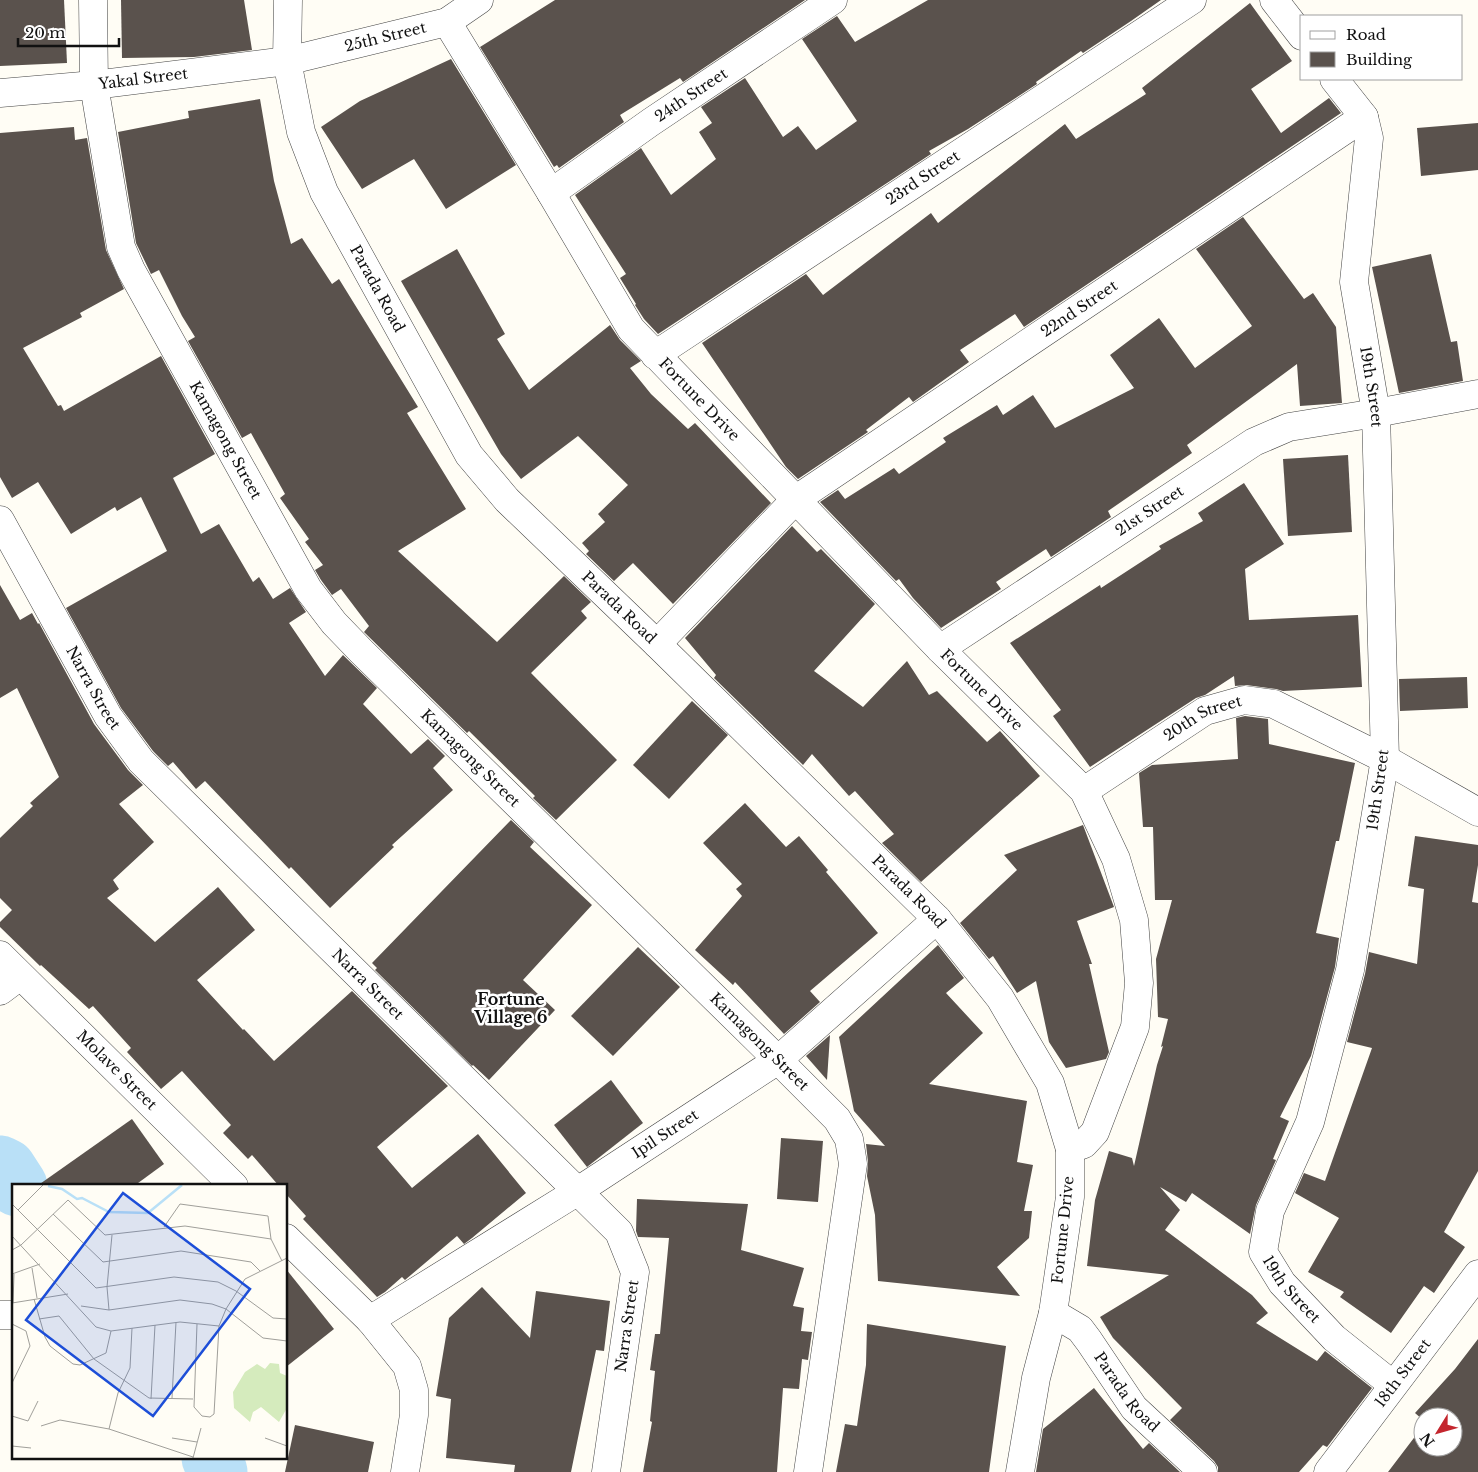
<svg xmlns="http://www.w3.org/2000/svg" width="1478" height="1472" viewBox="0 0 1478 1472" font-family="'Libre Baskerville',serif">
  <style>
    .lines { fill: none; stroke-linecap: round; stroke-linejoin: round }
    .river { stroke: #b9e0f7; stroke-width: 61 }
    .building { fill: #5a524d }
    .minor-casing { stroke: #444; stroke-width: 29 }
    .minor { stroke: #fff; stroke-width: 28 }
    .labels { text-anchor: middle; stroke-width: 5; stroke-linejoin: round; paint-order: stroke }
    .street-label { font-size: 15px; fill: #111; stroke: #fff }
    .neighbourhood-label { font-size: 16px; font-weight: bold; fill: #111; stroke: #fff }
    .inset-river { fill: none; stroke: #b9e0f7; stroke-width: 2.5 }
    .inset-road { fill: none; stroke: #a09f9a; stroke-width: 1 }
    .view { fill: #1d4ed8; fill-opacity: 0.15; stroke: #1d4ed8; stroke-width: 2.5 }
    .inset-edge { fill: none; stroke: #111; stroke-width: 2.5 }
  </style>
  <rect width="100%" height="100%" fill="#fffdf5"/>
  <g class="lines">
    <g class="river">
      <polyline points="0,1166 6,1169 17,1186"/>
      <polyline points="212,1458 214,1462 217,1472"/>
    </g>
  </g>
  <g class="building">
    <polygon points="0,0 64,0 67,63 0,66"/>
    <polygon points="121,0 244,0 252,50 194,57 122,58"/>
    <polygon points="555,0 805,0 683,82 680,78 620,115 624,122 559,168 557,165 554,167 480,47"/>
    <polygon points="928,0 1161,0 1131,21 1083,53 1081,51 1036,82 1037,84 968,129 929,151 931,154 658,334 644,319 635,305 636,304 620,278 626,274 575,195 641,148 671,195 716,159 699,132 712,123 701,107 745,78 783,137 798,126 816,150 857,121 802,39 837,16 855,42"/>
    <polygon points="1250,3 1292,61 1251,89 1281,133 1329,98 1341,113 1024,327 1015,314 960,350 969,362 913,402 909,397 866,430 868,432 798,479 786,467 702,343 806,274 823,295 931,213 938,223 1065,124 1076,139 1146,94 1142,88"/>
    <polygon points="451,59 516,165 446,209 414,159 362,189 321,127 360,101"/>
    <polygon points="260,99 274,181 291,244 302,238 332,284 339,279 418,407 407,413 466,509 398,551 497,642 564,576 591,602 581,611 587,618 531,673 617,760 556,820 533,798 535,796 469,731 467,733 364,632 369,626 341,589 332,595 321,580 315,570 323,565 305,542 309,539 280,498 285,494 251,433 242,438 188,341 195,337 182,316 159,270 151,274 136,243 118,132 189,118 188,111"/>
    <polygon points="1478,123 1478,170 1421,176 1417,128"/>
    <polygon points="74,127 75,140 87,138 106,250 124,289 80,313 82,317 23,348 58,406 61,405 64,411 161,356 215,454 173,478 201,534 219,524 253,582 259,577 273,599 290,588 306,612 289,623 325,676 343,655 377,688 363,704 411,754 428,739 445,756 433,768 453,790 392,845 394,847 330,908 291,867 289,869 205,781 196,789 173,762 168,766 153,751 121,708 66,608 167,551 141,497 117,511 115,507 71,534 38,482 12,498 0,477 0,133"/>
    <polygon points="1243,217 1304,299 1313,293 1336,327 1342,403 1300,406 1297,364 1187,445 1192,453 1108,511 1111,517 1051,557 1046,549 996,582 1001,589 941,628 913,598 899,579 896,581 820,502 838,490 845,499 894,468 899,474 946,442 943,438 997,405 1003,415 1033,395 1055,428 1134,388 1110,355 1159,318 1195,368 1252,326 1196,249"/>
    <polygon points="457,249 505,334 497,339 529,390 610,325 620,340 641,361 630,368 651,394 688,429 695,423 771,503 673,604 633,563 614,581 586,554 589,551 582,543 605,522 598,514 628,485 578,436 521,479 501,454 401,281"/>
    <polygon points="1431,254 1451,342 1457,341 1463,381 1399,393 1372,267"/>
    <polygon points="1348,455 1352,532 1288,536 1283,459"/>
    <polygon points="1244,483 1284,544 1245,569 1249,620 1358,615 1362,687 1283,691 1276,689 1246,685 1235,686 1234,676 1205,695 1196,698 1090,767 1053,716 1061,710 1010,643 1100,585 1101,588 1161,549 1159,546 1203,521 1198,513"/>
    <polygon points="792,526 817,552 821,549 875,604 814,671 863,707 907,661 929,695 937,691 987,742 1000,731 1040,776 921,882 882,843 894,834 855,791 849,796 812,754 803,765 801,763 714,678 716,675 685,638"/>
    <polygon points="0,585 20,620 32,613 38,624 39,623 94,724 128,770 143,785 119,804 154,842 113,880 119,889 107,898 155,942 218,887 255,930 197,980 243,1030 244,1029 274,1061 352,991 448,1086 377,1147 412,1188 478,1134 526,1193 472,1238 464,1244 457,1236 405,1280 402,1277 385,1292 377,1297 303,1219 306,1216 286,1194 286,1186 279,1186 252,1155 248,1159 223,1133 231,1125 182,1071 161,1089 127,1052 131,1048 93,1006 89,1009 41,965 40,966 0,927 0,922 12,910 0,898 0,838 33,806 30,803 59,777 17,688 0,698"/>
    <polygon points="1467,677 1468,708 1400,711 1399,679"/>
    <polygon points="692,701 728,735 669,799 633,765"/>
    <polygon points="1245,716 1268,719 1269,744 1355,763 1339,841 1336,841 1316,933 1339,938 1335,967 1311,1056 1280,1117 1289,1121 1273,1159 1276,1160 1256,1205 1250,1234 1192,1193 1186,1202 1160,1187 1180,1210 1165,1230 1252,1295 1268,1313 1256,1323 1317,1361 1325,1351 1372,1388 1327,1447 1323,1445 1299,1472 1218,1472 1218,1467 1214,1461 1170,1420 1182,1408 1113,1338 1100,1317 1169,1275 1087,1266 1095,1200 1109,1151 1132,1158 1134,1166 1157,1065 1163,1046 1161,1047 1168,1019 1158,1017 1156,959 1172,900 1155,900 1153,827 1143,827 1139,773 1152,765 1238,759 1236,718"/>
    <polygon points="745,803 786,847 799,836 828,870 826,872 878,933 810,991 820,1002 784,1034 735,982 733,985 695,950 742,896 736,889 742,884 703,843"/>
    <polygon points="511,820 534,842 530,847 592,905 523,980 555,1010 489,1080 473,1065 472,1066 375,970 377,968 372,963"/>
    <polygon points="1083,825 1114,907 1077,921 1092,964 1089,964 1109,1052 1106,1059 1066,1068 1049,1042 1036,981 1017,993 993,956 989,959 960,923 1017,870 1004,855"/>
    <polygon points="1415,836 1478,845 1478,865 1472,902 1478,903 1478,1171 1444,1232 1465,1247 1434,1293 1424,1286 1391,1333 1340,1297 1344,1292 1308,1272 1339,1218 1295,1193 1304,1173 1325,1181 1372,1048 1347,1042 1365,974 1369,952 1417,964 1424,889 1408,886"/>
    <polygon points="938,945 964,978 946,993 983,1033 929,1084 1027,1101 1017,1162 1033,1165 1024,1211 1032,1211 1029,1238 997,1267 1020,1296 878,1281 875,1215 867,1176 868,1162 866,1144 885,1146 854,1111 839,1037"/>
    <polygon points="638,947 680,987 613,1056 571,1016"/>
    <polygon points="830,1035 827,1080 806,1056"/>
    <polygon points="611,1080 643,1123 587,1167 554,1125"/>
    <polygon points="132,1119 164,1164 134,1186 37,1186"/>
    <polygon points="781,1138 823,1141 818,1202 777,1199"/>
    <polygon points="637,1199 748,1204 741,1250 804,1268 793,1306 804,1308 801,1331 812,1332 808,1360 802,1359 799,1389 783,1388 777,1472 643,1472 652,1422 650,1421 655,1371 650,1370 655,1334 660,1334 669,1238 638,1237 636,1231"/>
    <polygon points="286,1269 334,1329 286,1367"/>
    <polygon points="482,1287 530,1338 536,1291 610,1301 604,1351 596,1350 571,1472 514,1472 515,1465 446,1458 451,1399 436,1396 449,1318"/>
    <polygon points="867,1324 1006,1346 989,1472 836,1472 845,1424 857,1426 866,1365"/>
    <polygon points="1478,1339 1478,1472 1388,1472 1423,1426 1423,1447 1453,1447 1453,1417 1423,1417 1423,1420 1415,1413 1455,1369"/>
    <polygon points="1094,1388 1143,1449 1149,1443 1180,1472 1036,1472 1043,1429"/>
    <polygon points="295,1425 374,1442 368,1472 285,1472"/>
  </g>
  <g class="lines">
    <g class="minor-casing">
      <g id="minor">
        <path id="s1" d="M93,0L94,85L121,247L131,270L308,589L334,623L361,651L778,1060L837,1119L849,1139L853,1164L808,1472"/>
        <path id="s2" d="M288,0L287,61L301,132L324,192L469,455L507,500L657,644L937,919L1000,998L1050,1083L1070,1149V1197L1053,1313L1036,1378L1020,1472"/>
        <polyline points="1274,0 1302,36"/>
        <path id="s3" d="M447,22L551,193L631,329L940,649L1084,791L1116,859L1134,920L1139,983L1135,1027L1095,1132L1084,1144L1070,1149"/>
        <path id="s4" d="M1334,79L1364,117L1369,138L1354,282L1376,413L1385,759L1350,970L1310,1122L1270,1211L1263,1252L1282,1283L1334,1338L1393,1385"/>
        <path id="s5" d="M0,93L94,85L287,61L447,22L479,0"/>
        <path id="s6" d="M551,193L651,122L833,0"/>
        <path id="s7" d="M655,355L1192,0"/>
        <path id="s8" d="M0,520L108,716L141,761L619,1232L635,1272L606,1472"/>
        <path id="s9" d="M657,644L795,500L1364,117"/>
        <path id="s10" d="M940,649L1254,442L1289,427L1376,413L1478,394"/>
        <path id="s11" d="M1084,791L1205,711L1244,700L1274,704L1385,759L1478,812"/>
        <path id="s12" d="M0,955L234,1186"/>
        <polyline points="0,991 20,976"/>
        <polyline points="286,1238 370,1320 407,1366 414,1390 414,1415 405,1472"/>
        <path id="s13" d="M1053,1313L1080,1329L1089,1341L1134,1408L1203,1472"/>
        <polyline points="0,1315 14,1315"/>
        <path id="s14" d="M370,1320L578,1191L778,1060L937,919"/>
        <path id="s15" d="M1328,1472L1478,1274"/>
      </g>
    </g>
    <use href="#minor" class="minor"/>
  </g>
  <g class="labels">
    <g class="street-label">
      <text dy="5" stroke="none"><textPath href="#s5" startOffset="390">25th Street</textPath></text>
      <text dy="5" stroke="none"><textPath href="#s5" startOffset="144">Yakal Street</textPath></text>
      <text dy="5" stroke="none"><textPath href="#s6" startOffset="171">24th Street</textPath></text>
      <text dy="5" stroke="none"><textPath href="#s7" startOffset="321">23rd Street</textPath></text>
      <text dy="5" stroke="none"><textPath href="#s2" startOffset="308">Parada Road</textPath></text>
      <text dy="5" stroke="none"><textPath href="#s9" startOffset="542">22nd Street</textPath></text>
      <text dy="5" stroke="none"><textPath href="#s4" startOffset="321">19th Street</textPath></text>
      <text dy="5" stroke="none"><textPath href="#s3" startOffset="456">Fortune Drive</textPath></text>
      <text dy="5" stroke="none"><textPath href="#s1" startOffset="469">Kamagong Street</textPath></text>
      <text dy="5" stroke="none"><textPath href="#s10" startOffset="251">21st Street</textPath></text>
      <text dy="5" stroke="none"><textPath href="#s2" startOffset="712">Parada Road</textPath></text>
      <text dy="5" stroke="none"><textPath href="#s8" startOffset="192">Narra Street</textPath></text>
      <text dy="5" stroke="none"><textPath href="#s3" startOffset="861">Fortune Drive</textPath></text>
      <text dy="5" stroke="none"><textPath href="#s11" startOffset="140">20th Street</textPath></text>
      <text dy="5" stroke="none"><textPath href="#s1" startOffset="874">Kamagong Street</textPath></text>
      <text transform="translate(1378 790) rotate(-82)" y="5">19th Street</text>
      <text dy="5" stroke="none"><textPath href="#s2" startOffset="1118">Parada Road</textPath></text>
      <text dy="5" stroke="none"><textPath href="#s8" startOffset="598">Narra Street</textPath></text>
      <text dy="5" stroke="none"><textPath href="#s1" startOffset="1279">Kamagong Street</textPath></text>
      <text dy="5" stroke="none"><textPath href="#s12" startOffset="164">Molave Street</textPath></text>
      <text dy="5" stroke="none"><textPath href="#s14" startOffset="349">Ipil Street</textPath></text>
      <text transform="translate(1063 1230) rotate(-84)" y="5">Fortune Drive</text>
      <text dy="5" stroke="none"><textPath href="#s4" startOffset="1251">19th Street</textPath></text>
      <text transform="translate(627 1326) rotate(-82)" y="5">Narra Street</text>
      <text dy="5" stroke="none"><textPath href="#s15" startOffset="124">18th Street</textPath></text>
      <text dy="5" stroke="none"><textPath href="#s13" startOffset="110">Parada Road</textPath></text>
    </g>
    <g class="neighbourhood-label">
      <text x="511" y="1005">Fortune<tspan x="511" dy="18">Village 6</tspan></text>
    </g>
  </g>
  <g transform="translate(12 1184)">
    <rect width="275" height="275" fill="#fffdf5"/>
    <path d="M258,179L267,180L268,189L275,192V224L267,238L249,223L241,228L238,238L222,224L221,208L233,188L245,180L253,185Z" fill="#d5ebbd"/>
    <path class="inset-river" d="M36,2L50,5L65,15L70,14L97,28L136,29L170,1"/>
    <path class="inset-road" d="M0,20L84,104L162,93L206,98L224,107L261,134L275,135M6,26L31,1M41,30L91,78L169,67L239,78L248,87M152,43L168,20L256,32L259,55L270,77M0,52L84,143L99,147L168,138L207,142M0,66L9,61L56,16L93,51L173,42L259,55M20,84L25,114M0,90L28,80M22,115L33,153L38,162L61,180L68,181L94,169L99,147M0,119L56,110M1,119L2,90M69,122L97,126L168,116L200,120L214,125L251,154L275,157M97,126L95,103L100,51M27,135L47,132L82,175L137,214L181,215M0,140L14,147L18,162L0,199M185,140L182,223L190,232L198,233L202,230L207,142L214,125L233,95L275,74M160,214L164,138M139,215L143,141M0,232L16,237L26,217M29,242L48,236L97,245L181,273M97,245L106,209L118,184L120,144M160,254L185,258M253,254L275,262M0,262L19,264M181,274L189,244"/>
    <path class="view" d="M111,9L238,105L141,232L14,136Z"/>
    <rect width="275" height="275" class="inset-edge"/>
  </g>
  <rect x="1300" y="15" width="162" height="65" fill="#ffffff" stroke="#a0a0a0"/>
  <rect x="1310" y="31" width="25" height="8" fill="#ffffff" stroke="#a0a0a0"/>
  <text x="1346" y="40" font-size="15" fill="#111111">Road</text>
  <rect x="1310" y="52" width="25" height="15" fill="#5a524d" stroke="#a0a0a0"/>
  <text x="1346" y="65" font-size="15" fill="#111111">Building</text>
  <g transform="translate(1438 1432) rotate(233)"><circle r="24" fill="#ffffff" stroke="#a0a0a0"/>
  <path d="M0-4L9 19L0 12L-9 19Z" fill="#c4262e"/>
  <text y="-8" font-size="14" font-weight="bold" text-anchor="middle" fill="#111111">N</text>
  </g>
  <path d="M18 38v8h101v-8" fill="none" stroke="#111111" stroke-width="2.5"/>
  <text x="25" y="38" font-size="15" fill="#111111" stroke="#ffffff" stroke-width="4" paint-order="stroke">20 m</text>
</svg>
